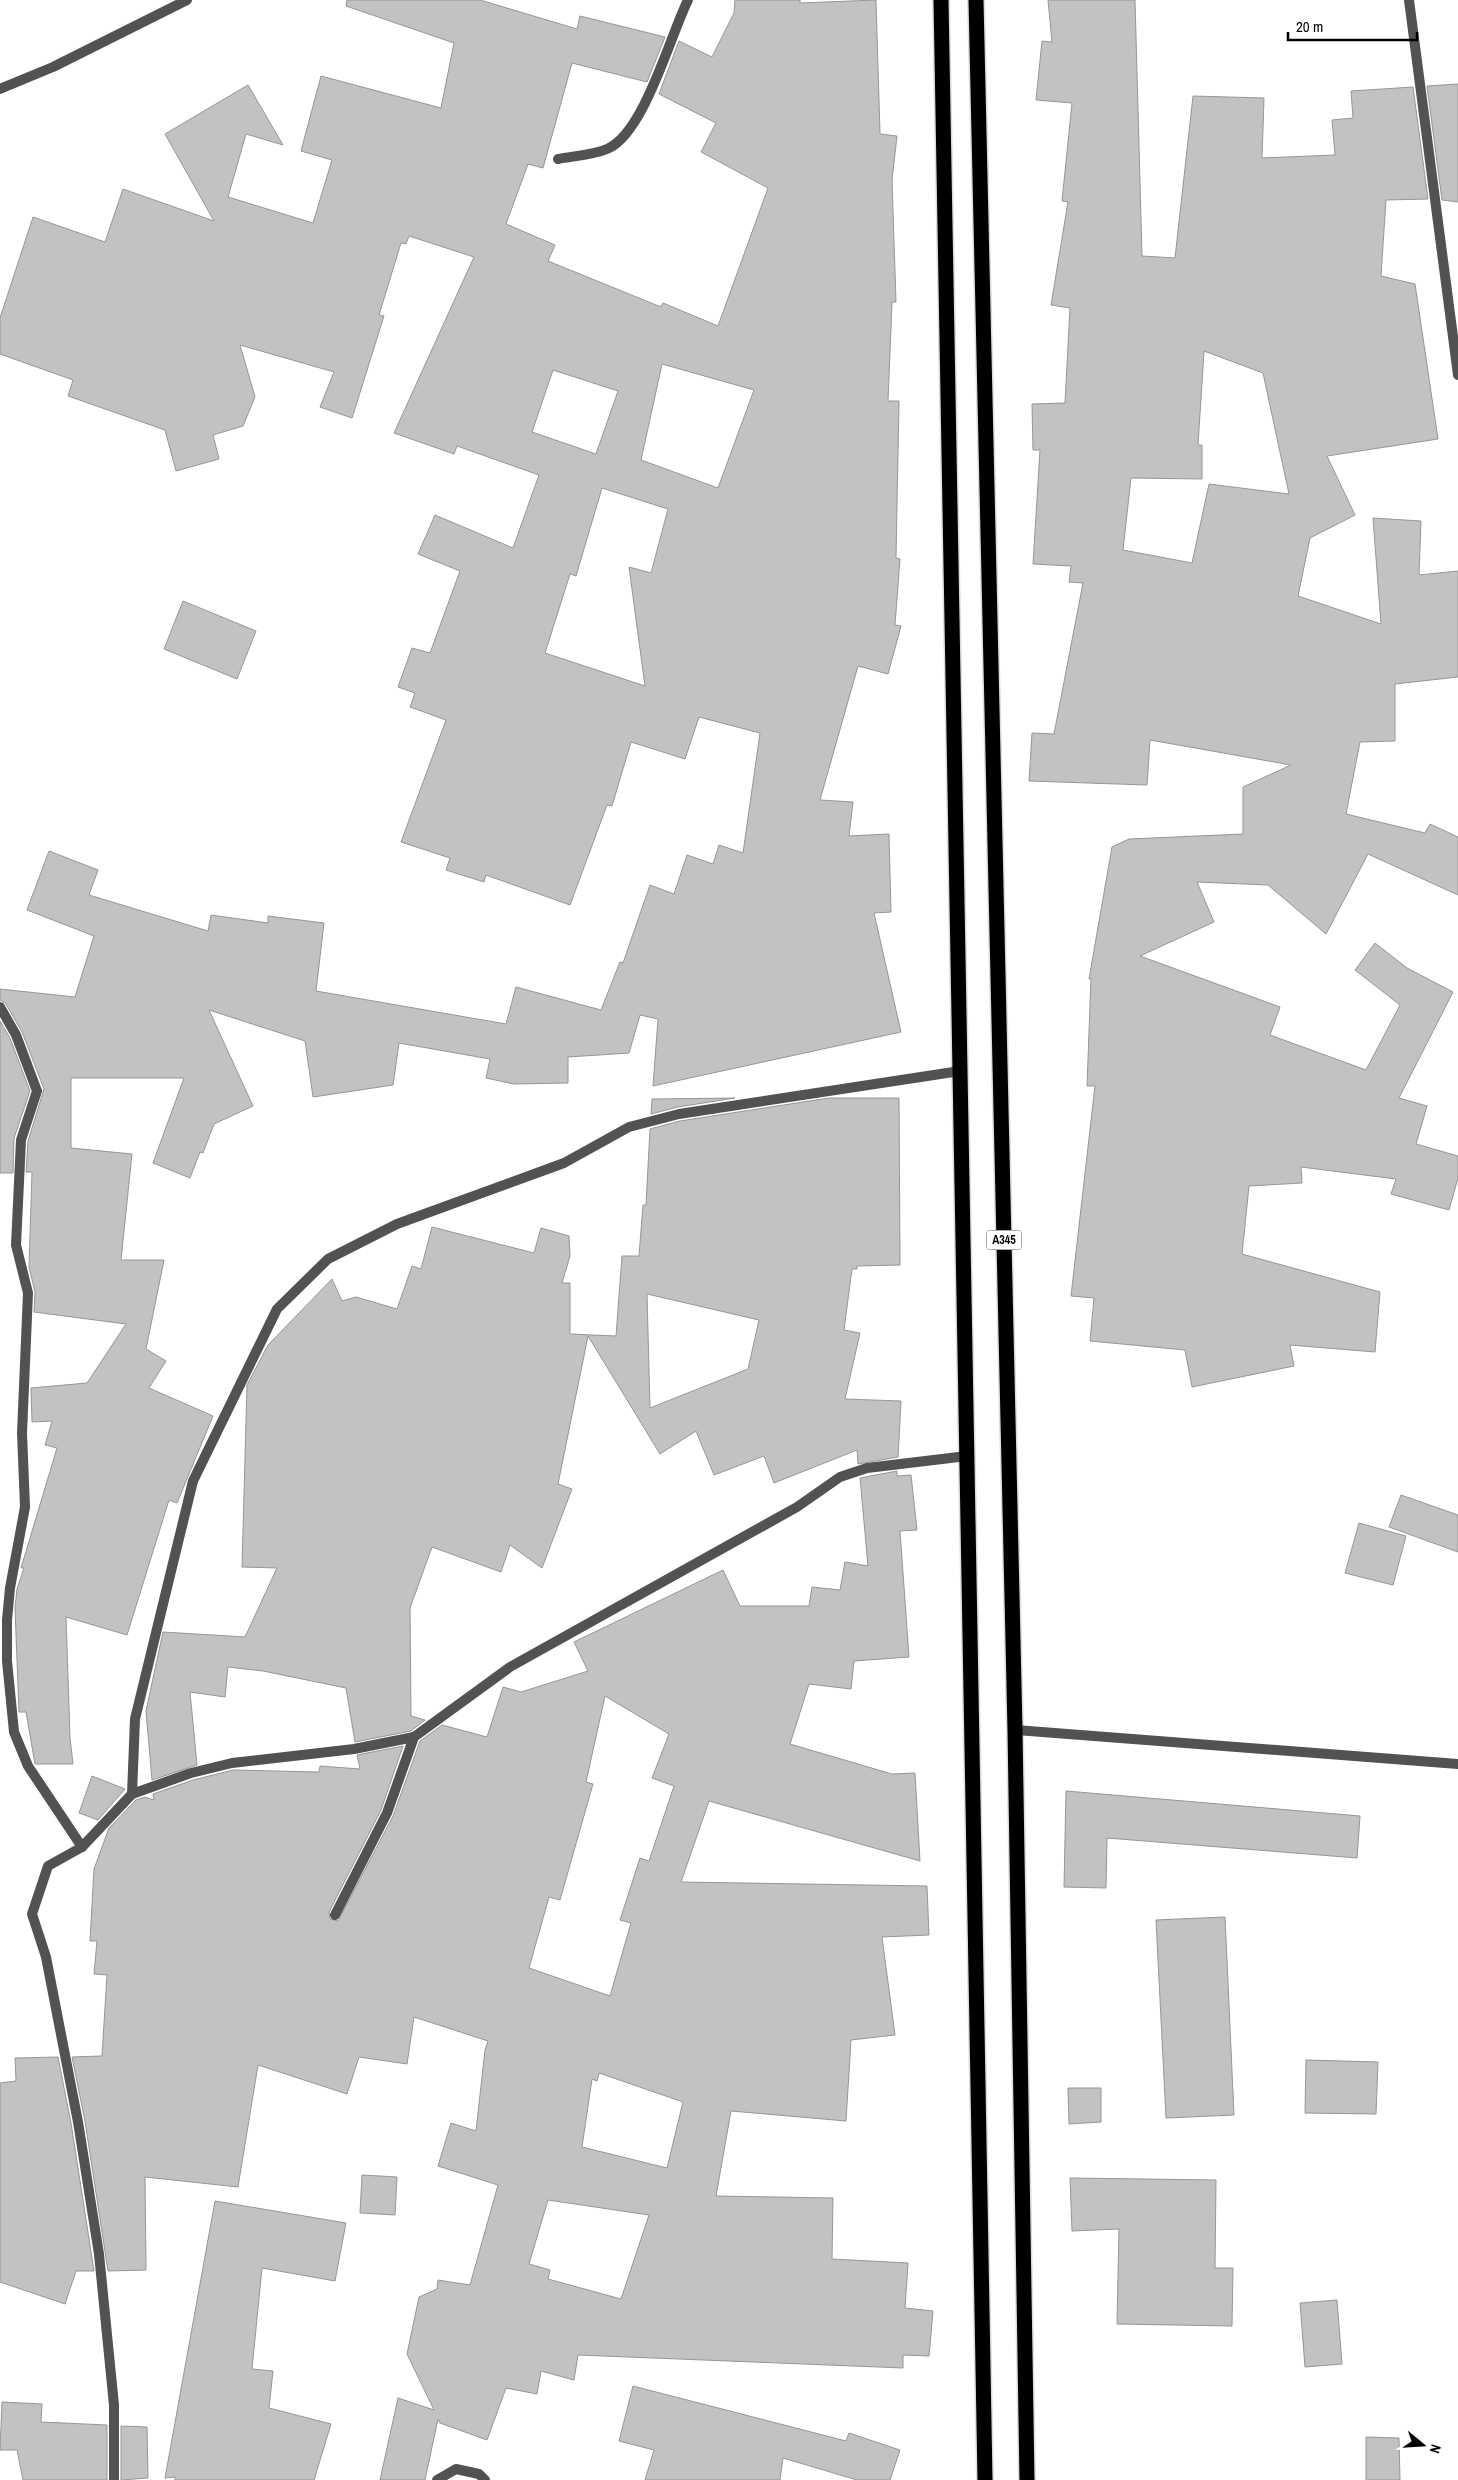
<svg xmlns="http://www.w3.org/2000/svg" width="1458" height="2480" viewBox="0 0 1458 2480" font-family="'Archivo Narrow',sans-serif">
  <style>
    .building { fill: #c2c2c2; stroke: #969696; fill-rule: evenodd }
    .lines { fill: none; stroke-linecap: round; stroke-linejoin: round }
    .highway-casing { stroke: #dbdbdb; stroke-width: 18 }
    .street { stroke: #525252; stroke-width: 10 }
    .highway { stroke: #000; stroke-width: 15 }
    .labels { text-anchor: middle; stroke-width: 4; stroke-linejoin: round; paint-order: stroke }
    .shield { fill: #fff; stroke: #4c4c4c; stroke-width: 1 }
    .shield-label { font-size: 12px; font-weight: bold; fill: #000 }
  </style>
  <rect width="100%" height="100%" fill="#fff"/>
  <g class="building">
    <path d="M347,0H480L577,29L580,16L665,37L647,82L572,63L543,168L528,164L506,224L555,245L548,261L661,307L663,303L718,326L768,188L701,152L716,123L659,94L679,41L712,57L734,13L735,0H800V3L876,0L880,134L897,136L892,180L896,302H892L888,401H899L896,558L900,559L895,625L901,626L888,674L858,666L820,800L853,802L849,836L889,834L891,912L874,913L901,1032L653,1086L658,1019L640,1015L629,1053L568,1057V1083L514,1084L486,1078L490,1059L399,1043L393,1085L313,1097L305,1041L209,1010L253,1106L214,1124L203,1153L200,1152L190,1178L153,1163L184,1078H71V1148L132,1154L121,1260H164L146,1349L166,1361L149,1388L213,1416L177,1503L169,1500L127,1635L66,1617L70,1738L73,1764H35L26,1712H19L15,1608L17,1589L24,1568H21L57,1448L45,1445L52,1421L32,1422L31,1388L87,1383L126,1324L34,1312L35,1292L29,1267L32,1172H26L28,1141L44,1089L22,1032L6,1004L0,1000V989L75,997L94,936L27,910L49,851L98,870L89,895L208,931L211,915L268,923V916L324,923L316,991L506,1024L516,987L601,1010L620,962L623,963L650,885L674,894L687,855L713,864L719,845L743,853L760,733L699,717L685,759L631,742L612,806L607,805L570,905L486,875L484,882L446,870L450,858L401,842L446,720L410,707L415,693L398,687L412,648L430,653L460,571L418,554L435,515L513,548L539,475L457,446L454,454L394,433L474,257L409,236L406,244L401,243L379,315L384,316L352,418L320,407L334,372L240,345L255,397L243,426L213,435L219,459L176,471L165,430L68,396L73,380L0,354V318L33,217L105,242L123,189L214,221L165,134L248,85L283,145L246,134L228,197L313,223L332,160L301,151L321,76L441,108L454,43L346,6ZM662,364L754,390L718,488L641,460ZM553,370L618,391L596,454L532,432ZM602,488L668,509L651,573L629,567L645,686L545,653L570,574L576,576Z"/>
    <path d="M1048,0H1135L1142,256L1175,258L1193,96L1264,98L1262,158L1335,155L1332,120L1353,118L1351,91L1413,87L1428,199L1386,200L1381,276L1415,284L1438,439L1327,456L1355,515L1310,538L1298,596L1381,624L1373,518L1421,521L1419,575L1458,571V677L1395,684V741L1360,742L1346,814L1425,833L1430,824L1458,837V895L1368,854L1326,934L1268,885L1197,882L1214,922L1140,956L1280,1007L1270,1035L1366,1070L1400,1005L1355,970L1375,943L1407,968L1453,992L1399,1098L1427,1106L1416,1144L1458,1156V1178L1449,1210L1391,1194L1396,1179L1301,1167L1302,1183L1249,1186L1242,1254L1380,1292L1375,1352L1290,1345L1294,1366L1192,1387L1185,1350L1090,1341L1094,1298L1071,1296L1095,1086H1087L1091,978L1089,979L1112,847L1129,839L1243,834V787L1291,765L1150,740L1147,785L1029,781L1032,733L1054,734L1083,583L1069,582L1071,566L1033,564L1040,450H1033L1032,404L1065,403L1070,308L1051,305L1068,202L1062,201L1072,103L1036,100L1042,41L1052,42ZM1204,351L1263,373L1289,494L1209,484L1192,563L1123,550L1131,478L1202,479V445H1198Z"/>
    <polygon points="1458,84 1458,202 1442,200 1427,86"/>
    <polygon points="183,601 256,631 237,679 164,649"/>
    <polygon points="0,1021 10,1038 30,1091 14,1138 13,1173 0,1173"/>
    <polygon points="735,1098 678,1107 651,1114 652,1099"/>
    <path d="M829,1098H899L900,1265L857,1266V1269H852L844,1330L860,1333L845,1399L901,1401L898,1457L858,1464L857,1450L774,1483L764,1456L714,1475L696,1431L660,1454L588,1336L558,1484L572,1489L542,1568L510,1545L501,1572L432,1547L410,1608L411,1716L425,1720L411,1731L355,1742L346,1688L263,1671L228,1667L225,1697L190,1692L197,1765L152,1780L146,1711L163,1632L245,1637L277,1568L242,1567L247,1385L268,1345L332,1279L342,1301L356,1297L397,1309L412,1266L421,1269L432,1227L534,1253L541,1228L569,1236L570,1256L562,1283H570V1334L616,1336L622,1256H639L643,1205H646L650,1129L680,1121ZM647,1294L759,1320L748,1369L650,1408Z"/>
    <path d="M897,1471V1476L911,1475L917,1530L900,1531L909,1657L854,1661L851,1689L809,1684L790,1744L892,1774L915,1773L920,1861L709,1801L681,1882L927,1886L929,1935L882,1937L895,2035L851,2040L846,2121L731,2111L716,2196L833,2198L832,2259L908,2263L905,2308L933,2311L929,2356L903,2355V2368L578,2355L574,2380L541,2371L537,2394L506,2388L487,2440L440,2423L438,2419L425,2480H380L398,2398L434,2410L407,2354L419,2297L437,2289L438,2280L470,2285L498,2185L438,2166L451,2123L476,2131L485,2050L488,2041L414,2017L407,2064L359,2057L347,2094L258,2065L238,2187L145,2177L146,2270L108,2271L85,2121L72,2057L102,2056L107,1975L94,1974L97,1941H90L94,1869L109,1828L136,1800L145,1797L154,1800L153,1794L193,1780L233,1770L319,1772L320,1766L360,1769L357,1755L403,1746L381,1810L329,1912L330,1919L338,1921L393,1816L420,1741L442,1725L487,1737L503,1687L521,1692L588,1671L574,1642L723,1570L740,1606H809L812,1587L840,1590L845,1562L868,1566L860,1478ZM605,1696L669,1734L652,1778L674,1786L649,1861L640,1858L620,1920L631,1923L610,1996L529,1968L549,1897L560,1900L593,1784L586,1782ZM599,2073L683,2102L667,2168L582,2147L592,2079L597,2081ZM548,2200L649,2215L621,2299L548,2279L550,2270L529,2264Z"/>
    <polygon points="1401,1495 1458,1515 1458,1552 1389,1527"/>
    <polygon points="1359,1523 1406,1536 1393,1585 1345,1573"/>
    <polygon points="92,1776 125,1789 98,1820 79,1813"/>
    <polygon points="1066,1791 1360,1816 1357,1858 1107,1838 1106,1888 1064,1887"/>
    <polygon points="1225,1917 1234,2115 1166,2118 1156,1920"/>
    <polygon points="58,2057 71,2123 94,2271 76,2271 65,2304 0,2282 0,2083 16,2081 15,2058"/>
    <polygon points="1306,2060 1378,2062 1376,2114 1305,2113"/>
    <polygon points="1068,2088 1101,2088 1101,2122 1069,2124"/>
    <polygon points="362,2175 397,2177 395,2215 360,2213"/>
    <polygon points="1070,2178 1216,2180 1215,2268 1233,2268 1232,2326 1117,2324 1119,2229 1072,2231"/>
    <polygon points="215,2201 346,2223 335,2281 262,2268 252,2369 273,2371 269,2408 331,2424 314,2480 175,2480 175,2477 165,2478"/>
    <polygon points="1337,2300 1342,2364 1305,2367 1300,2303"/>
    <polygon points="633,2386 846,2441 849,2433 900,2450 890,2480 857,2480 783,2458 780,2480 645,2480 654,2450 619,2441"/>
    <polygon points="2,2402 42,2404 41,2422 107,2425 107,2480 23,2480 17,2450 0,2450"/>
    <polygon points="121,2426 147,2427 148,2478 121,2480"/>
    <polygon points="1366,2437 1399,2438 1400,2480 1366,2480"/>
  </g>
  <g class="lines">
    <g class="highway-casing">
      <g id="highway">
        <polyline points="941,0 985,2480"/>
        <polyline points="976,0 1015,1730 1027,2480"/>
      </g>
    </g>
    <g class="street">
      <polyline points="1409,0 1458,375"/>
      <polyline points="0,89 53,67 187,0"/>
      <path d="M558,159C574,156 593,155 607,149C644,134 670,36 688,0"/>
      <polyline points="0,1007 16,1035 37,1091 21,1140 16,1245 28,1293 22,1433 25,1507 10,1588 7,1620 7,1661 14,1732 28,1766 82,1847"/>
      <polyline points="1015,1730 1458,1764"/>
      <polyline points="132,1794 135,1719 193,1481 277,1309 328,1259 397,1224 564,1163 629,1127 679,1114 960,1071"/>
      <polyline points="335,1915 387,1813 414,1737"/>
      <polyline points="114,2480 114,2405 99,2254 78,2122 46,1957 32,1914 48,1866 82,1847 132,1794 191,1773 232,1763 354,1749 414,1737 510,1667 797,1507 840,1477 867,1468 967,1456"/>
      <polyline points="437,2480 456,2469 479,2474 485,2480"/>
    </g>
    <use href="#highway" class="highway"/>
  </g>
  <g class="labels">
    <rect class="shield" x="986.5" y="1230.5" width="35" height="19" rx="4"/>
    <g class="shield-label">
      <text x="1004" y="1244">A345</text>
    </g>
  </g>
  <g transform="translate(1423 2445) rotate(108)" stroke="#ffffff" stroke-width="4" paint-order="stroke">
  <path d="M0-4L9 19L0 12L-9 19Z" fill="#000000"/>
  <text y="-8" font-size="14" font-weight="bold" text-anchor="middle" fill="#000000">N</text>
  </g>
  <path d="M1288 32v8h129v-8" fill="none" stroke="#000000" stroke-width="2.5"/>
  <text x="1296" y="32" font-size="15" fill="#000000" stroke="#ffffff" stroke-width="4" paint-order="stroke">20 m</text>
</svg>
